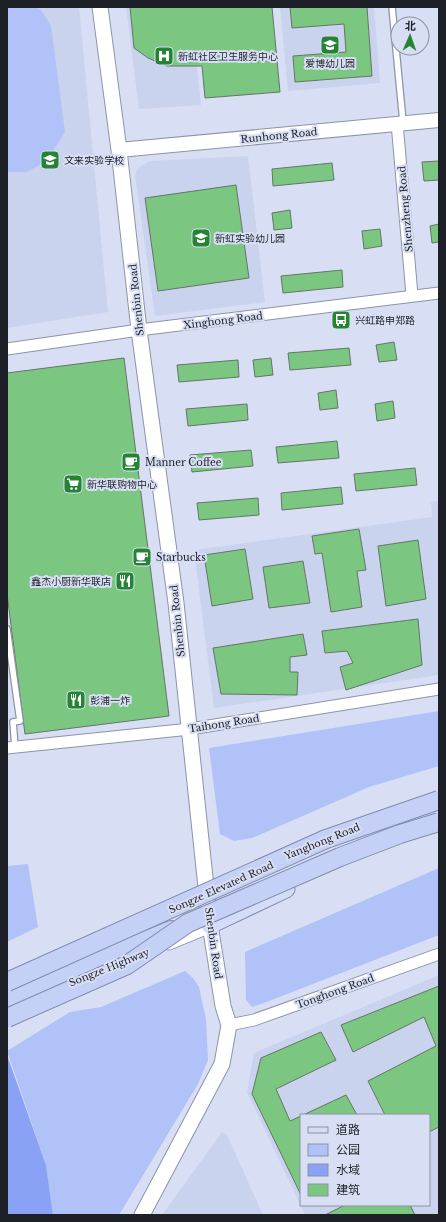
<svg xmlns="http://www.w3.org/2000/svg" width="446" height="1222" viewBox="0 0 446 1222" font-family="'Libre Baskerville','Noto Sans SC',serif">
  <style>
    .built { fill: #c9d3ee; fill-rule: evenodd }
    .green { fill: #b0c2f7 }
    .water { fill: #89a2f5 }
    .building { fill: #7bc781; stroke: #657566 }
    .lines { fill: none; stroke-linecap: round; stroke-linejoin: round }
    .service-casing { stroke: #8d94a7; stroke-width: 8 }
    .minor-casing { stroke: #8d94a7; stroke-width: 13 }
    .tertiary-casing { stroke: #8d94a7; stroke-width: 16 }
    .secondary-casing { stroke: #8d94a7; stroke-width: 17 }
    .primary-casing { stroke: #808bac; stroke-width: 19 }
    .trunk-casing { stroke: #808bac; stroke-width: 20 }
    .service { stroke: #fff; stroke-width: 5.5 }
    .minor { stroke: #fff; stroke-width: 11 }
    .tertiary { stroke: #fff; stroke-width: 14 }
    .secondary { stroke: #fff; stroke-width: 15 }
    .primary { stroke: #d3dcf8; stroke-width: 17 }
    .trunk { stroke: #c4d0f6; stroke-width: 18 }
    .trunk-bridge-casing { stroke: #808bac; stroke-width: 20; stroke-linecap: butt }
    .trunk-bridge { stroke: #c4d0f6; stroke-width: 18 }
    .labels { text-anchor: middle; stroke-width: 4; stroke-linejoin: round; paint-order: stroke }
    .poi-label { font-size: 10px; fill: #1d2027; stroke: #d8dff4; text-anchor: start }
    .street-label { font-size: 10px; fill: #1d2027; stroke: #d8dff4 }
  </style>
  <rect width="100%" height="100%" fill="#d8dff4"/>
  <g class="built">
    <polygon points="7,7 79,7 108,312 7,328"/>
    <polygon points="126,7 191,7 201,105 139,109"/>
    <polygon points="280,7 374,7 380,83 288,91"/>
    <polygon points="248,156 265,302 155,316 135,175 137,169 149,161"/>
    <polygon points="439,501 439,675 214,708 194,550 432,517 431,502"/>
    <path d="M439,975V1215H305L247,1092L254,1053ZM301,1115H429V1205H301Z"/>
    <polygon points="222,1132 227,1135 263,1215 162,1215"/>
  </g>
  <g class="green">
    <polygon points="7,7 36,7 41,10 51,26 65,132 49,157 38,166 26,172 7,172"/>
    <polygon points="439,711 439,766 369,787 252,838 234,841 220,834 209,748"/>
    <polygon points="28,864 38,927 7,942 7,866"/>
    <polygon points="439,868 439,935 264,1003 252,1007 246,1000 245,952"/>
    <polygon points="185,971 193,978 199,987 206,1019 208,1060 198,1084 119,1215 53,1215 46,1165 7,1051 70,1012 101,1007"/>
  </g>
  <polygon class="water" points="7,1055 46,1165 53,1215 7,1215"/>
  <g class="building">
    <polygon points="130,7 272,7 280,92 205,98 202,66 167,66 148,58 134,48"/>
    <polygon points="290,7 367,7 372,76 295,82 293,56 346,52 344,24 292,28"/>
    <polygon points="439,161 439,180 424,181 422,162"/>
    <polygon points="332,163 334,180 273,186 272,169"/>
    <polygon points="236,185 249,278 158,291 145,198"/>
    <polygon points="290,210 292,228 274,230 272,213"/>
    <polygon points="439,224 439,242 432,243 430,226"/>
    <polygon points="380,229 382,246 364,249 362,231"/>
    <polygon points="342,270 343,287 283,293 281,276"/>
    <polygon points="394,342 397,360 379,362 376,345"/>
    <polygon points="349,348 351,365 290,370 288,353"/>
    <polygon points="124,358 169,716 25,734 7,594 7,373"/>
    <polygon points="271,358 273,375 255,377 253,360"/>
    <polygon points="238,360 239,377 179,382 177,365"/>
    <polygon points="336,390 338,408 320,410 318,393"/>
    <polygon points="393,401 395,418 377,421 375,404"/>
    <polygon points="247,404 248,420 188,426 186,409"/>
    <polygon points="337,441 339,458 278,463 276,447"/>
    <polygon points="251,450 253,466 192,472 190,455"/>
    <polygon points="415,468 417,485 356,491 354,474"/>
    <polygon points="341,487 343,504 282,510 281,493"/>
    <polygon points="258,498 259,515 199,520 197,503"/>
    <polygon points="359,529 366,570 357,571 362,607 331,612 322,553 315,554 312,536"/>
    <polygon points="418,540 426,599 386,606 378,546"/>
    <polygon points="245,549 253,599 212,606 204,555"/>
    <polygon points="303,561 310,603 269,608 263,567"/>
    <polygon points="418,619 422,665 346,690 340,667 353,663 347,651 325,653 322,631"/>
    <polygon points="303,634 307,655 290,657 290,672 298,672 297,695 221,694 213,648"/>
    <polygon points="439,986 439,1127 429,1132 429,1115 385,1115 368,1081 436,1046 424,1017 353,1052 341,1025"/>
    <polygon points="321,1032 336,1060 276,1089 290,1121 301,1116 301,1195 252,1094 261,1058"/>
    <polygon points="346,1095 357,1115 303,1115"/>
    <polygon points="345,1205 410,1205 415,1215 325,1215"/>
  </g>
  <g class="lines">
    <g class="service-casing">
      <g id="service">
        <polyline points="392,7 403,122"/>
        <polyline points="7,629 20,721 13,722 15,747"/>
      </g>
    </g>
    <g class="minor-casing">
      <g id="minor">
        <polyline points="397,123 412,295"/>
        <polyline points="7,349 139,330 439,293"/>
        <polyline points="7,748 190,729 439,689"/>
        <polyline points="229,1025 254,1020 439,954"/>
      </g>
    </g>
    <g class="tertiary-casing">
      <polyline id="tertiary" points="119,150 439,120"/>
    </g>
    <g class="secondary-casing">
      <g id="secondary">
        <polyline points="100,7 119,150 139,330 176,603 210,925 223,1006 229,1025 222,1064 142,1215"/>
        <polyline points="169,942 210,925"/>
      </g>
    </g>
    <g class="primary-casing">
      <polyline id="primary" points="210,925 286,889"/>
    </g>
    <g class="trunk-casing">
      <polyline id="trunk" points="7,998 171,930"/>
    </g>
    <use href="#service" class="service"/>
    <use href="#minor" class="minor"/>
    <use href="#tertiary" class="tertiary"/>
    <use href="#secondary" class="secondary"/>
    <use href="#primary" class="primary"/>
    <use href="#trunk" class="trunk"/>
    <g class="trunk-bridge-casing">
      <g id="trunk-bridge">
        <polyline points="7,982 326,839 439,800"/>
        <polyline points="7,1018 127,965 188,923 340,857 400,834 439,822"/>
      </g>
    </g>
    <use href="#trunk-bridge" class="trunk-bridge"/>
  </g>
  <defs>
    <g id="school-square" transform="scale(1)"><rect x="-9" y="-9" width="18" height="18" rx="4" fill="#258334" stroke="#d8dff4"/><path d="M0-5L7-2L0 1L-7-2ZM-4 1L0 2.5L4 1V4Q0 6-4 4Z" fill="#fff"/></g>
    <g id="hospital-square" transform="scale(1)"><rect x="-9" y="-9" width="18" height="18" rx="4" fill="#258334" stroke="#d8dff4"/><path d="M-5-5h3v3.5h4V-5h3V5h-3V1.5h-4V5h-3Z" fill="#fff"/></g>
    <g id="bus-square" transform="scale(1)"><rect x="-9" y="-9" width="18" height="18" rx="4" fill="#258334" stroke="#d8dff4"/><path d="M-5-6H5V4H4V6H2V4H-2V6H-4V4H-5ZM-3.5-4V0h7V-4ZM-3.5 1.2v1.5H-2V1.2ZM2 1.2v1.5H3.5V1.2Z" fill="#fff"/></g>
    <g id="cafe-square" transform="scale(1)"><rect x="-9" y="-9" width="18" height="18" rx="4" fill="#258334" stroke="#d8dff4"/><path d="M-5.5-4.5H6V0H3Q3 3.5 0 3.5H-2.5Q-5.5 3.5-5.5 0ZM3-3.2v2h1.7v-2ZM-6 4.5H4V6H-6Z" fill="#fff"/></g>
    <g id="supermarket-square" transform="scale(1)"><rect x="-9" y="-9" width="18" height="18" rx="4" fill="#258334" stroke="#d8dff4"/><path d="M-6-5.5h2.5l.6 2H6L4.5 2H-2.5L-4.4-4H-6ZM-1.5 3.2a1.3 1.3 0 1 0 .1 0ZM3 3.2a1.3 1.3 0 1 0 .1 0Z" fill="#fff"/></g>
    <g id="restaurant-square" transform="scale(1)"><rect x="-9" y="-9" width="18" height="18" rx="4" fill="#258334" stroke="#d8dff4"/><path d="M-5-6h1v4h1v-4h1v4h1v-4h1v5L-1.5 .5V6h-2V.5L-5-1ZM5-6V6H3V1.5H1.5Q1.5-4 5-6Z" fill="#fff"/></g>
  </defs>
  <g fill-rule="evenodd">
    <use href="#school-square" x="330" y="45"/>
    <use href="#hospital-square" x="164" y="56"/>
    <use href="#school-square" x="50" y="160"/>
    <use href="#school-square" x="201" y="238"/>
    <use href="#bus-square" x="341" y="320"/>
    <use href="#cafe-square" x="131" y="462"/>
    <use href="#supermarket-square" x="73" y="484"/>
    <use href="#cafe-square" x="142" y="557"/>
    <use href="#restaurant-square" x="125" y="581"/>
    <use href="#restaurant-square" x="76" y="700"/>
  </g>
  <g class="labels">
    <g class="poi-label">
      <text x="178" y="60">新虹社区卫生服务中心</text>
      <text x="330" y="67" text-anchor="middle">爱博幼儿园</text>
      <text x="64" y="164">文来实验学校</text>
      <text x="215" y="242">新虹实验幼儿园</text>
      <text x="355" y="324">兴虹路申郑路</text>
      <text x="145" y="466">Manner Coffee</text>
      <text x="87" y="488">新华联购物中心</text>
      <text x="156" y="561">Starbucks</text>
      <text x="111" y="585" text-anchor="end">鑫杰小厨新华联店</text>
      <text x="90" y="704">彭浦一炸</text>
    </g>
    <g class="street-label">
      <text transform="translate(279 135) rotate(-6)" y="4">Runhong Road</text>
      <text transform="translate(405 209) rotate(-95)" y="4">Shenzheng Road</text>
      <text transform="translate(136 300) rotate(-96)" y="4">Shenbin Road</text>
      <text transform="translate(223 320) rotate(-7)" y="4">Xinghong Road</text>
      <text transform="translate(177 621) rotate(-96)" y="4">Shenbin Road</text>
      <text transform="translate(224 723) rotate(-9)" y="4">Taihong Road</text>
      <text transform="translate(322 841) rotate(-22)" y="4">Yanghong Road</text>
      <text transform="translate(221 887) rotate(-24)" y="4">Songze Elevated Road</text>
      <text transform="translate(214 943) rotate(82)" y="4">Shenbin Road</text>
      <text transform="translate(109 967) rotate(-22)" y="4">Songze Highway</text>
      <text transform="translate(335 991) rotate(-20)" y="4">Tonghong Road</text>
    </g>
  </g>
  <rect width="446" height="1222" fill="none" stroke="#1d2027" stroke-width="16"/>
  <rect x="300" y="1114" width="130" height="92" fill="#d8dff4" stroke="#8d93a2"/>
  <rect x="308" y="1127" width="20" height="6" fill="#d3dcf8" stroke="#8d93a2"/>
  <text x="336" y="1134" font-size="12" fill="#1d2027">道路</text>
  <rect x="308" y="1144" width="20" height="12" fill="#b0c2f7" stroke="#8d93a2"/>
  <text x="336" y="1154" font-size="12" fill="#1d2027">公园</text>
  <rect x="308" y="1164" width="20" height="12" fill="#89a2f5" stroke="#8d93a2"/>
  <text x="336" y="1174" font-size="12" fill="#1d2027">水域</text>
  <rect x="308" y="1184" width="20" height="12" fill="#7bc781" stroke="#8d93a2"/>
  <text x="336" y="1194" font-size="12" fill="#1d2027">建筑</text>
  <g transform="translate(410 36) rotate(2)"><circle r="19" fill="#d8dff4" stroke="#8d93a2"/>
  <path d="M0-3L7 15L0 10L-7 15Z" fill="#258334"/>
  <text y="-6" font-size="11" font-weight="bold" text-anchor="middle" fill="#1d2027">北</text>
  </g>
</svg>
